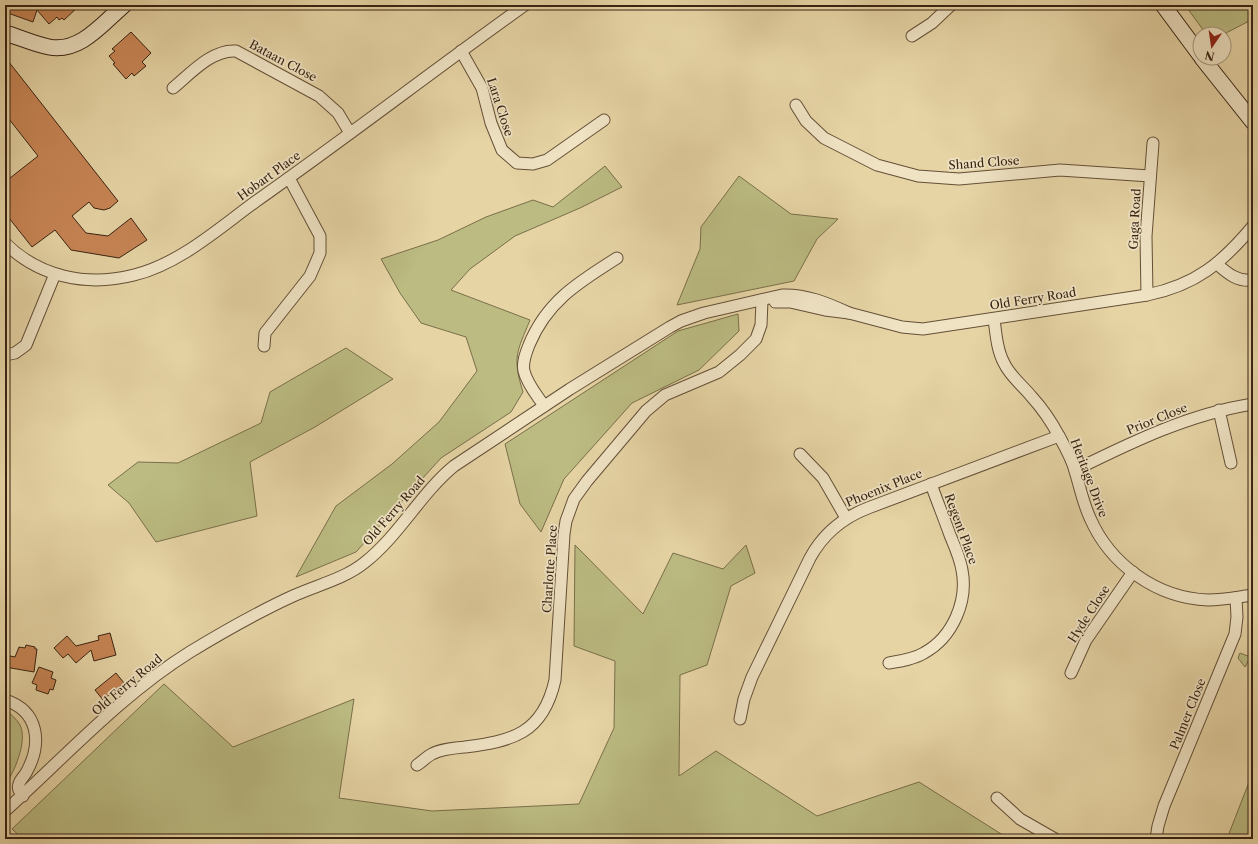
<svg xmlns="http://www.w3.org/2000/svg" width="1258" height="844" viewBox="0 0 1258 844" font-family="'Libre Caslon Text',serif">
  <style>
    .green { fill: #bbbb82; stroke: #7a6f4a }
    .building { fill: #c88555; stroke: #382312 }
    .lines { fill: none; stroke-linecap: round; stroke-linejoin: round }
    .street-casing { stroke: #644f37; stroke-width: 13 }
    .secondary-casing { stroke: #382312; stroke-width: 17 }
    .street { stroke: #efe3c4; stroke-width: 11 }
    .secondary { stroke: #efe3c4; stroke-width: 15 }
    .labels { text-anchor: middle; stroke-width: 3.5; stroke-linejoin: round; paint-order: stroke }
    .street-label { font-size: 12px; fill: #382312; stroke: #efe3c4 }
  </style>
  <rect width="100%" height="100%" fill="#e6d4a5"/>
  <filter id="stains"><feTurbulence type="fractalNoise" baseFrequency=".005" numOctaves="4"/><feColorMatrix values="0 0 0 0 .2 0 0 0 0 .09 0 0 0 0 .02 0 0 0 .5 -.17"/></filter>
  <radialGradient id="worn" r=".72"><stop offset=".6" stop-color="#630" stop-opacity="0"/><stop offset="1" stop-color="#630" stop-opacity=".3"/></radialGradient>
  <g class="green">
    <polygon points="1185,5 1253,5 1253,19 1224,34 1206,34"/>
    <path d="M605,166L622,187L580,208L515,236L470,269L451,290L530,320C517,352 512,357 523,392L511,412L441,458L356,552L296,577L336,506L392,464L439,422L477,371L466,337L421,323L400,293L381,259L438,240L486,217L533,200L553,207Z"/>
    <polygon points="739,176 791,214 838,219 817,239 794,281 677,305 700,249 701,227"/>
    <polygon points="738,314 739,331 699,370 632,403 564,479 541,532 520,504 505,444 678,331"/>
    <polygon points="346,348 393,379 315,427 250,462 257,516 156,542 129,503 108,485 138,462 178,463 261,423 270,392"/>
    <polygon points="575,545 643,614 673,553 723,569 746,545 755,573 731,586 707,665 680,675 679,776 716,751 817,816 919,782 1009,839 23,839 12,829 164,684 233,747 354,699 339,798 432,811 579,804 614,728 615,661 574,646"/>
    <polygon points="1240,653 1253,658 1253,662 1249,660 1245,667 1238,658"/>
    <path d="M5,709C9,713 17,719 20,725C28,741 14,773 5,785Z"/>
    <polygon points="1253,772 1253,839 1227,839 1230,831"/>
  </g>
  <g class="building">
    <polygon points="5,5 80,5 64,20 62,18 59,20 57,17 49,24 37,10 33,22 5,12"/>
    <polygon points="131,32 151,53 142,62 146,66 134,76 132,73 126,79 113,64 115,63 109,56 115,51 112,49"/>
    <polygon points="5,57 118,201 110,208 104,210 94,208 89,202 72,216 86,233 108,236 131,218 147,240 119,258 71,250 55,230 32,247 5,213 5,182 38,156 5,114"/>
    <polygon points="110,633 116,655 94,661 91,650 76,663 68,654 63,658 54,648 67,636 76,646 99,640 98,636"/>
    <polygon points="26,645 35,647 35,649 37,649 34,672 5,667 5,655 15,657 19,647 25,648"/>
    <polygon points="39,667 53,672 51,678 56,680 53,690 50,689 48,694 36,690 37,685 32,683"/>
    <polygon points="116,673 124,683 103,700 95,690"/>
  </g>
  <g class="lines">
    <g class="street-casing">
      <g id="street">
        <polyline points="912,36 932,23 951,5"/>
        <polyline points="461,51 482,88 491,123 502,150 517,163 533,164 547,160 604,120"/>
        <path d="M173,88C190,74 212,49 236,51L319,96L338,113L350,133"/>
        <polyline points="796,105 806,121 824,138 877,165 918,176 959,179 1060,170 1150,176"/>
        <path d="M5,243C39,277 87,287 134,275C179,264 218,229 255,202C346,138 434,70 525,5"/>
        <path d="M1217,264C1228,274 1238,282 1253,280"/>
        <polyline points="1147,295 1146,236 1153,143"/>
        <path d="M775,302H790L825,310L849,313L902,327L923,329L1147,295C1196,285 1222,263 1253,226"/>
        <path d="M994,319C996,334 997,350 1004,363C1010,376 1022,385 1031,396C1042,408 1051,421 1059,436C1065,447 1072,459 1075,471C1080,487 1083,503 1090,518C1110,564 1156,598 1208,600C1223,600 1238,597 1253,595"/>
        <polyline points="264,346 265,333 310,276 320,253 320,236 289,178"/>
        <polyline points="5,355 15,353 26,345 55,274"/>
        <path d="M544,406C537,395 527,384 524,371C522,362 526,353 529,345C547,301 579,282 617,258"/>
        <polyline points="1219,410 1231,463"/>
        <polyline points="800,454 823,478 846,518"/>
        <path d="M1075,470C1132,442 1189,414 1253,404"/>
        <path d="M889,663C901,661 914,659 924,653C953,637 968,601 962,570C960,558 955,547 950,535C944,518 937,501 931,484"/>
        <polyline points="1071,673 1086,640 1133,572"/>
        <path d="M5,700C39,711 42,743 27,771C25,776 20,779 19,784C17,789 20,792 23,796"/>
        <path d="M740,719L744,699L752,677L810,558C823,534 842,518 868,508L1059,436"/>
        <path d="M417,765C422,762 426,757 432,754C441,749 454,748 465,747C512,741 543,734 555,680L564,534L566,521L574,499L587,481L646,411L665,395L719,372L740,355L756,339L761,325L762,300"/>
        <polyline points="997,798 1020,819 1055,839"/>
        <path d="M5,811C65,757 121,695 190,652C223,632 258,612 293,596C317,585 344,579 364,563C399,536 420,494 454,466L570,389L670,327L681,321L704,313L782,295C806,294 827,303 849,313"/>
        <polyline points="1156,839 1158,826 1164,806 1235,634 1237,617 1236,598"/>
      </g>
    </g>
    <g class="secondary-casing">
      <g id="secondary">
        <polyline points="1163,5 1200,55"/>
        <path d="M5,33C19,37 34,44 49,47C80,53 102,24 124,5"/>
        <polyline points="1202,58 1253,122"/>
      </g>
    </g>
    <use href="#street" class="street"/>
    <use href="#secondary" class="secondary"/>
  </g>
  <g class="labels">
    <g class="street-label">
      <text transform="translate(283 61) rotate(28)" y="4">Bataan Close</text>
      <text transform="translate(500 107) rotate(72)" y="4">Lara Close</text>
      <text transform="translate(984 163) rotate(-4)" y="4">Shand Close</text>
      <text transform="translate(269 176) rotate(-36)" y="4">Hobart Place</text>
      <text transform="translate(1135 219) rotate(-87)" y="4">Gaga Road</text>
      <text transform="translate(1033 299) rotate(-9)" y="4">Old Ferry Road</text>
      <text transform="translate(1157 419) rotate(-22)" y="4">Prior Close</text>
      <text transform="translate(1089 478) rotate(69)" y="4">Heritage Drive</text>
      <text transform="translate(884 488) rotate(-22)" y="4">Phoenix Place</text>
      <text transform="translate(394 511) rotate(-49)" y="4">Old Ferry Road</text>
      <text transform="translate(961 529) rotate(70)" y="4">Regent Place</text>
      <text transform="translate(550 569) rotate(-86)" y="4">Charlotte Place</text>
      <text transform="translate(1089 614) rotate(-57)" y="4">Hyde Close</text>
      <text transform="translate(127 685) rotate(-40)" y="4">Old Ferry Road</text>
      <text transform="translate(1188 714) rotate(-68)" y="4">Palmer Close</text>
    </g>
  </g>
  <rect width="1258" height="844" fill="none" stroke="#e6d4a5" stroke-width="20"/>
  <rect x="6" y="6" width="1246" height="832" fill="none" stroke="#382312" stroke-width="2"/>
  <rect x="10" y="10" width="1238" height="824" fill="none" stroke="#382312"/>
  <g transform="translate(1212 46) rotate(193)"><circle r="19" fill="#efe3c4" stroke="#a6967d"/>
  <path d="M0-3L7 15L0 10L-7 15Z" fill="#8f2418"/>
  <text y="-6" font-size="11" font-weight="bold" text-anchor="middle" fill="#382312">N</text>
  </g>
  <rect width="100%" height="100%" filter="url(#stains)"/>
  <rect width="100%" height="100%" fill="url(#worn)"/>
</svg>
